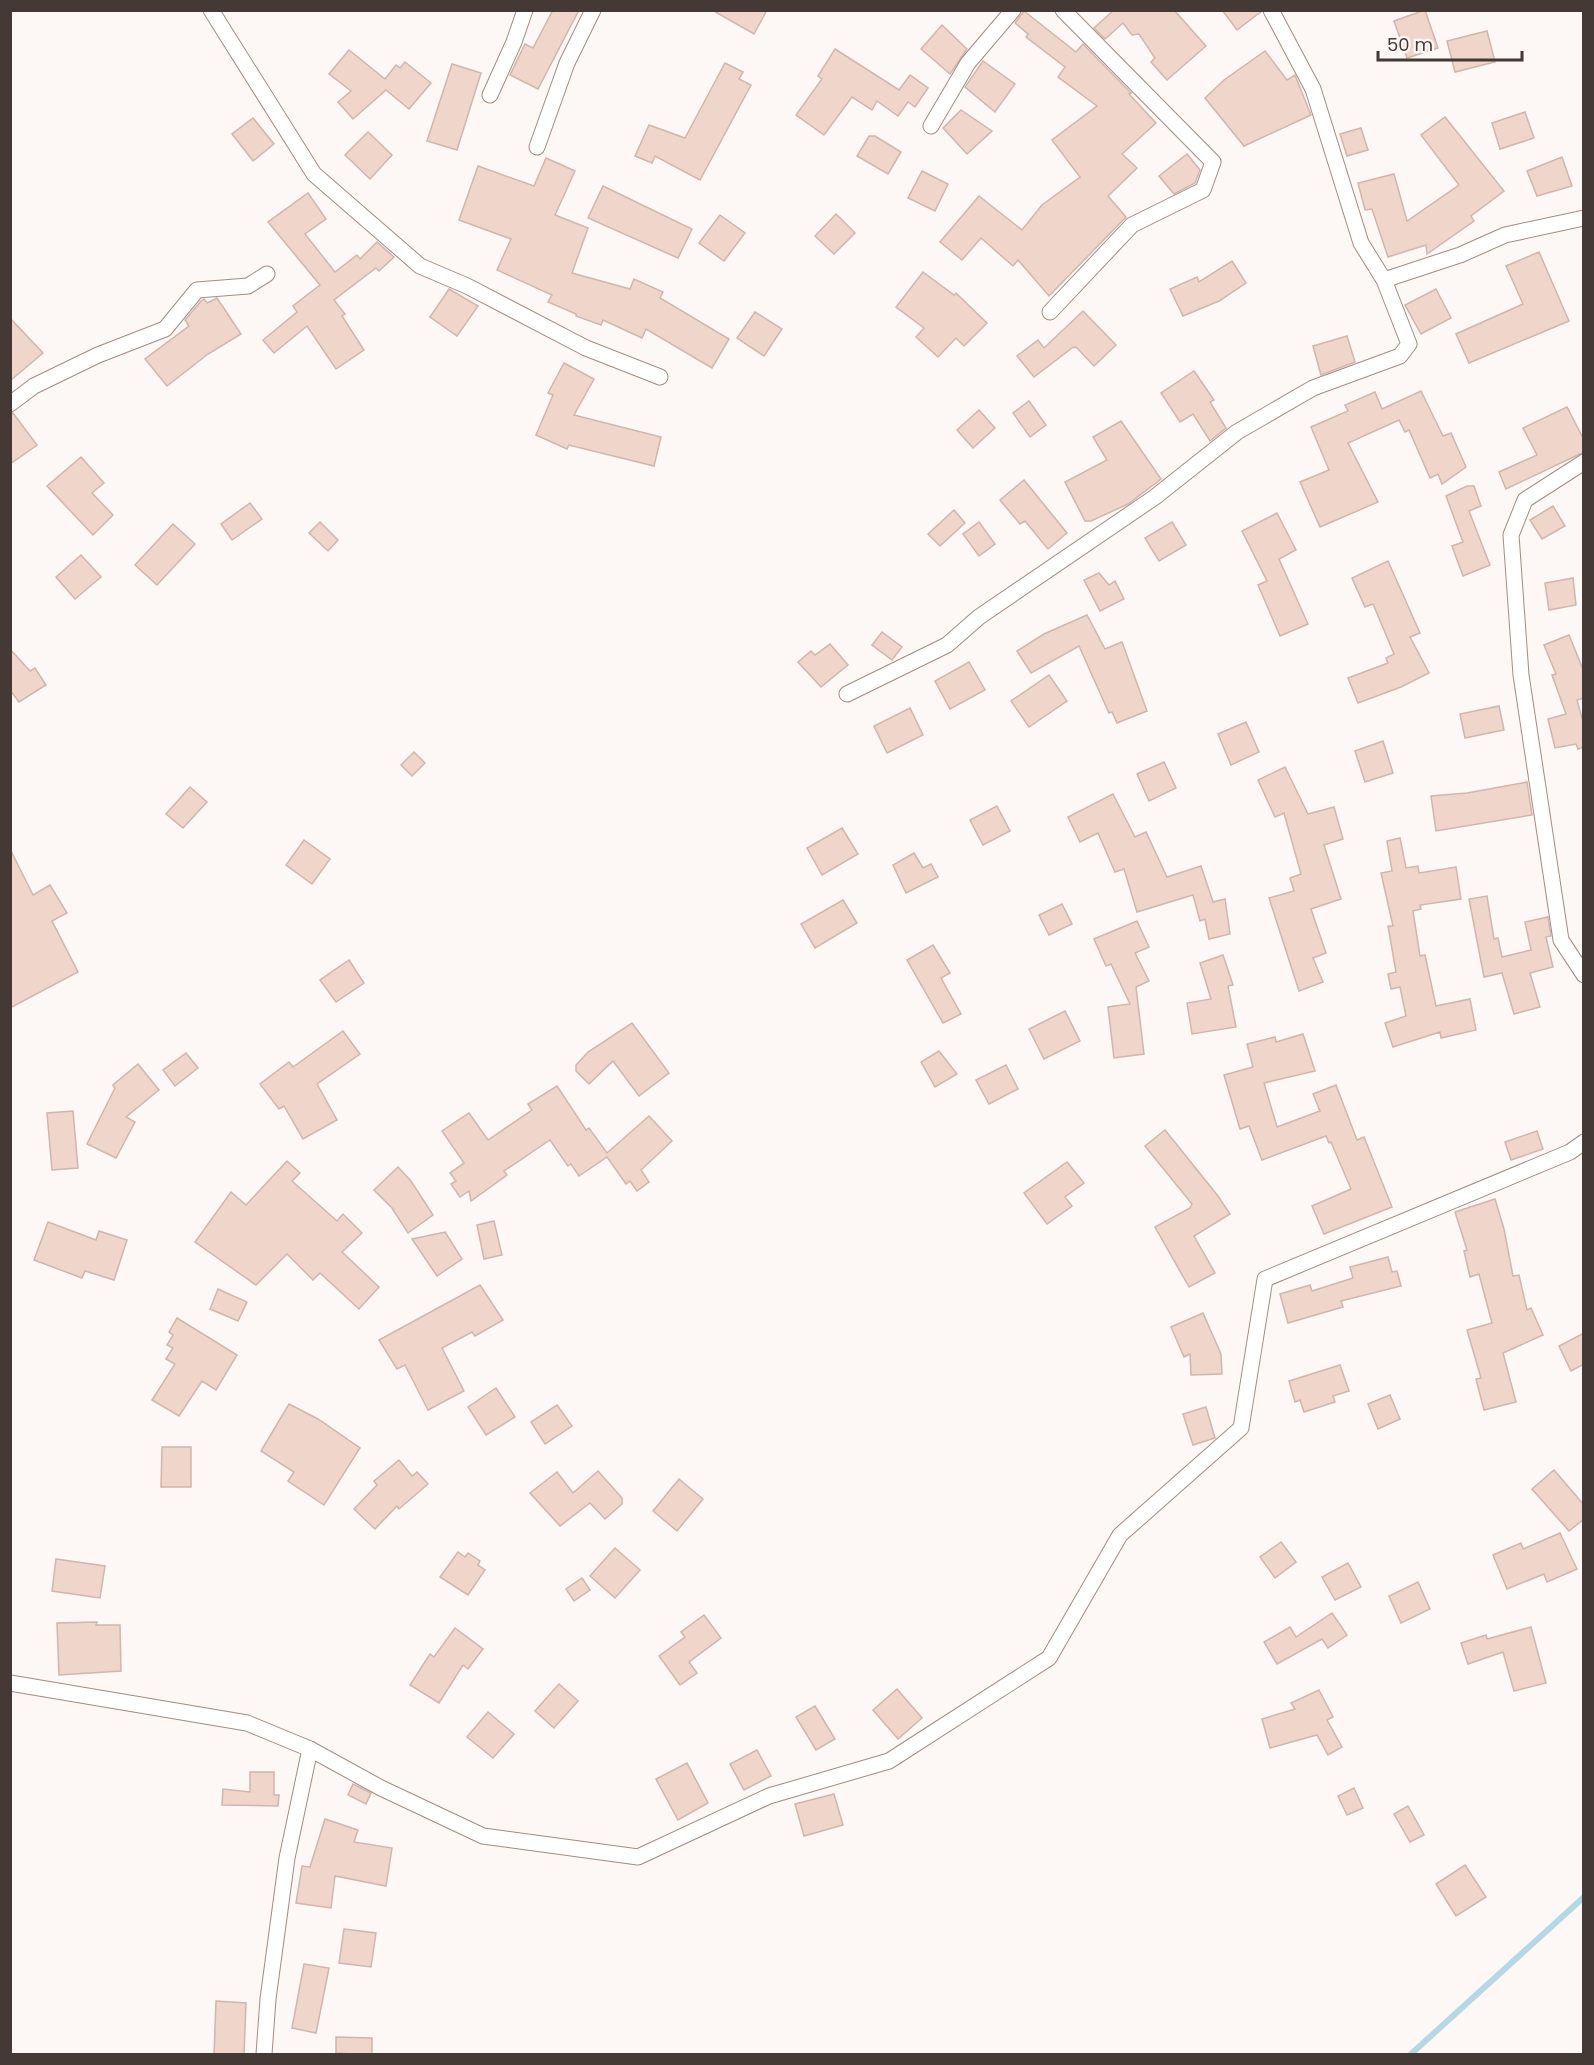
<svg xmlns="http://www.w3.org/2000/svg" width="1594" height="2065" viewBox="0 0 1594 2065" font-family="Poppins,sans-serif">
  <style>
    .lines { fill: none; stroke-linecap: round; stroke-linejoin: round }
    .stream { stroke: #b5d8e7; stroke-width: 6 }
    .building { fill: #efd5ca; stroke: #d0b6ac; stroke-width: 1.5 }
    .street-casing { stroke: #a48c82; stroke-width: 17 }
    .street { stroke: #fff; stroke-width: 15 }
  </style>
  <rect width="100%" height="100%" fill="#fdf7f5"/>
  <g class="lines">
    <polyline class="stream" points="1411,2054 1584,1897"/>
  </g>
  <g class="building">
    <polygon points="553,10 579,10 538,89 510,75 525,44 533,48"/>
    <polygon points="712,10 767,10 754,34"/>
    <polygon points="1114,10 1174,10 1206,46 1167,80 1151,62 1155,58 1139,34 1132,35 1123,23 1105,39 1094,28"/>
    <polygon points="1222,10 1261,10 1262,11 1237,30"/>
    <polygon points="1425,10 1438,48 1407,58 1394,21"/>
    <polygon points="1024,11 1076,52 1083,44 1131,93 1129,94 1156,123 1122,154 1137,168 1108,196 1126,217 1049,296 1018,260 1013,266 981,238 962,260 940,242 979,196 1022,230 1042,205 1080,177 1052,140 1097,106 1058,77 1065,67 1026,37 1028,34 1015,23"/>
    <polygon points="942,25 967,49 950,74 921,49"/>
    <polygon points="1487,31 1495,62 1455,72 1447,41"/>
    <polygon points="835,49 899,90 910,75 928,88 915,107 908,102 898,116 877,101 872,110 852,97 824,135 796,115 822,79 818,76"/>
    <polygon points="349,50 385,79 396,65 400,68 405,62 431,83 409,109 386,90 353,119 338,102 351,91 329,74"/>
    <polygon points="1265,51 1287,80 1295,75 1311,115 1244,146 1205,98 1224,80"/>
    <polygon points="983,61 1015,84 995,112 965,87"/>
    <polygon points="725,63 743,72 739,79 751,85 700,180 655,156 652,163 635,156 649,125 685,138"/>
    <polygon points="452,64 481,73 457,150 427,141"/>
    <polygon points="961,110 992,131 967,154 943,128"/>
    <polygon points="1525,112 1534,138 1500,149 1492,123"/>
    <polygon points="1445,117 1504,191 1471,216 1474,221 1427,254 1426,245 1388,257 1372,209 1365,210 1358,183 1394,174 1407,221 1459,185 1421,135"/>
    <polygon points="253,118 274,144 253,161 232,134"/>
    <polygon points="1361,128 1368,150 1347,156 1340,134"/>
    <polygon points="368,132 392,155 370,179 345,155"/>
    <polygon points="869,136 875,136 901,152 888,174 857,156"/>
    <polygon points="1187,154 1200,170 1195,183 1174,194 1159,176"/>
    <polygon points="1562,157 1572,186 1537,196 1527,171"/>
    <polygon points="546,158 575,171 555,215 588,228 572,273 630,289 634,279 663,292 660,298 729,339 712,368 646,329 642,338 603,320 601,325 576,316 576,314 548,302 552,295 497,270 511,239 459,220 478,166 534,186"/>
    <polygon points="922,171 948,184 935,211 908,198"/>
    <polygon points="603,186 692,229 678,258 588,218"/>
    <polygon points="308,193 326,219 305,234 335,272 357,255 360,259 377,242 394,257 379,271 376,268 334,300 345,314 342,316 364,350 336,369 307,326 274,353 263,340 297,312 293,306 320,285 268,222"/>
    <polygon points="836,214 855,233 834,254 815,236"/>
    <polygon points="720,215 745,233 724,261 699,243"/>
    <polygon points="1539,252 1569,321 1469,363 1456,334 1523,304 1506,266"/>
    <polygon points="1232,261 1246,283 1219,301 1183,316 1170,289 1197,277 1199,282"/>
    <polygon points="923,272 954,295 956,293 987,323 964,346 956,338 938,357 916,337 924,328 896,307"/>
    <polygon points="449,289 478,306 457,336 430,317"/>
    <polygon points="1436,289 1451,318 1421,334 1405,305"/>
    <polygon points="217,298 241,334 208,354 167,386 145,359 189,326 185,320 201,301 204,299 207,303"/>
    <polygon points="1083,311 1116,345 1094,366 1076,347 1072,348 1034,377 1017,356 1038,340 1044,348"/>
    <polygon points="755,312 782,329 764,356 737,338"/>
    <polygon points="10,318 43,353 10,381"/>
    <polygon points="1347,336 1355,362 1321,375 1313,346"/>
    <polygon points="564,363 594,379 574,415 661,437 654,466 569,445 567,449 536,435 553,395 548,393"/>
    <polygon points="1194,371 1214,400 1210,402 1226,428 1210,441 1193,414 1180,422 1161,393"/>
    <polygon points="1421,391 1443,436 1451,433 1466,467 1442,484 1438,474 1430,478 1409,430 1405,432 1399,420 1348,443 1378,502 1320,527 1300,482 1329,470 1311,427 1348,411 1345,405 1375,392 1382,409"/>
    <polygon points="1029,401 1046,425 1030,437 1013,413"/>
    <polygon points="1567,407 1584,440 1584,452 1506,489 1499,472 1537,455 1523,428"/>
    <polygon points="979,410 995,428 973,448 957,430"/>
    <polygon points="13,413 37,445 10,464 10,414"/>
    <polygon points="1121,421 1161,479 1128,504 1091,521 1085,521 1065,482 1107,460 1093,437"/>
    <polygon points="81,457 104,483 92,493 113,515 93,535 47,486"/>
    <polygon points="1024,480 1067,533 1048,549 1025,521 1020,524 1000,500"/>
    <polygon points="1467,486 1474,486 1481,506 1469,511 1490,565 1463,576 1452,546 1463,542 1446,496"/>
    <polygon points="250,503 262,519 232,540 221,524"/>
    <polygon points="1553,506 1565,526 1542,539 1530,520"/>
    <polygon points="954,510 965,523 940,546 928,534"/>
    <polygon points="1277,513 1296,550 1279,559 1308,624 1280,636 1258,585 1267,581 1242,531"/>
    <polygon points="320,522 338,540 328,551 309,533"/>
    <polygon points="979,522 995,544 979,556 963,534"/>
    <polygon points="1172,522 1186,545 1159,561 1145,538"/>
    <polygon points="173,524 195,544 157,585 135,565"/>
    <polygon points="81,555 101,577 75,599 56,577"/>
    <polygon points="1388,561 1420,633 1410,637 1429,673 1401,687 1358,703 1348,678 1388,663 1386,658 1394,654 1373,604 1365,607 1352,578"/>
    <polygon points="1099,573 1109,585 1115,581 1124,599 1100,611 1084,580"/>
    <polygon points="1573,578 1576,605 1549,610 1545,583"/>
    <polygon points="1087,615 1105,649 1122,642 1147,711 1117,723 1112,712 1109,713 1079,646 1031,673 1017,651 1044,634"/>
    <polygon points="882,632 902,647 892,660 872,645"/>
    <polygon points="1569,635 1584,672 1584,698 1577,700 1584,725 1584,747 1578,749 1576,744 1555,748 1548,719 1566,714 1552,675 1556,674 1544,645"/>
    <polygon points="830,644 848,665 821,687 798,662 811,651 815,655"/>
    <polygon points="10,649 30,671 35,668 46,685 19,702 10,690"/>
    <polygon points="969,662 985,690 950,709 935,681"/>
    <polygon points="1049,675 1067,701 1029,727 1011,701"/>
    <polygon points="1499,706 1504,730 1465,738 1460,714"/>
    <polygon points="910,708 923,735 887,753 874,726"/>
    <polygon points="1246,722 1259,752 1231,765 1218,734"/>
    <polygon points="1383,741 1393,773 1365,782 1355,751"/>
    <polygon points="414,752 425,763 412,776 401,765"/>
    <polygon points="1164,762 1176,788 1149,801 1137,774"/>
    <polygon points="1285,767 1308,814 1334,807 1343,839 1324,845 1341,899 1311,909 1326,953 1313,958 1323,982 1299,991 1269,898 1294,891 1290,878 1301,874 1284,813 1275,817 1258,780"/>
    <polygon points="1527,782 1532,815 1436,831 1431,796 1467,793"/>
    <polygon points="190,787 207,802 183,828 166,814"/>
    <polygon points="1113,794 1135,837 1146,832 1167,877 1201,866 1213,902 1225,899 1230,934 1209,939 1205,919 1200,921 1193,895 1137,912 1124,869 1115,872 1098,833 1080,842 1068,817"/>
    <polygon points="997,806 1010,831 983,845 970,820"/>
    <polygon points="842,828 858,854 822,875 807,848"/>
    <polygon points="1400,838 1406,868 1418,866 1419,873 1456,867 1461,899 1420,905 1421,909 1413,911 1420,956 1425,955 1436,1006 1470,999 1476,1030 1441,1038 1440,1032 1393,1047 1385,1023 1406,1016 1400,987 1391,989 1388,974 1396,972 1388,926 1393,926 1381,873 1392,871 1387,841"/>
    <polygon points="304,840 330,859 312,884 286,865"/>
    <polygon points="10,849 33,895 50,885 67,913 52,921 78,972 10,1008"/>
    <polygon points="914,853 923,868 931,864 938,877 906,893 893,865"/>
    <polygon points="1487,896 1494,939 1498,938 1502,957 1531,950 1525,922 1548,917 1551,936 1546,937 1553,967 1530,973 1540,1007 1514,1014 1502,973 1484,977 1469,899"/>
    <polygon points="843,900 857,923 815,948 801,924"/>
    <polygon points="1062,904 1072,924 1049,935 1039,915"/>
    <polygon points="1137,921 1149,947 1135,953 1149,981 1136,987 1144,1054 1114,1058 1108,1007 1130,1004 1111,964 1106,966 1094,939"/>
    <polygon points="933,945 950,973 941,978 961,1014 943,1023 907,960"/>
    <polygon points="1223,955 1233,985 1228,986 1236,1027 1192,1034 1187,1003 1211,999 1200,963"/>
    <polygon points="349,960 364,983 336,1002 320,980"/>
    <polygon points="1065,1011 1080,1041 1044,1059 1029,1029"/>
    <polygon points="632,1023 669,1073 639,1096 613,1061 589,1084 576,1071 576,1065 588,1052"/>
    <polygon points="343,1031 360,1054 317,1084 337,1120 303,1139 284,1106 279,1109 260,1084 289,1062 293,1067"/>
    <polygon points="1303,1034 1315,1071 1264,1083 1277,1127 1320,1111 1313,1094 1336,1085 1357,1140 1364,1137 1392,1207 1324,1234 1312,1206 1351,1189 1331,1142 1329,1143 1326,1136 1262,1160 1249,1126 1240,1129 1224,1075 1253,1067 1247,1044 1275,1037 1276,1042"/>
    <polygon points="939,1051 957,1074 935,1087 921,1062"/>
    <polygon points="186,1053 198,1068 175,1086 163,1070"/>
    <polygon points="138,1064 159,1090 126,1117 135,1122 116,1158 87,1144 115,1088 113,1085"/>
    <polygon points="1006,1065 1018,1089 989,1104 976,1080"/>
    <polygon points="557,1086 586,1130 589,1128 607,1153 649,1116 672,1141 641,1170 649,1182 637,1191 630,1181 626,1184 607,1157 579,1176 571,1164 568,1166 550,1140 504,1171 507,1175 471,1201 469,1191 460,1197 451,1184 456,1181 450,1173 464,1163 442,1131 469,1113 488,1140 532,1110 528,1104"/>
    <polygon points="73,1111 78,1168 52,1170 47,1113"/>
    <polygon points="1165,1130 1218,1196 1230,1214 1194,1236 1215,1273 1189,1287 1155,1227 1190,1208 1192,1204 1145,1146"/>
    <polygon points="1537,1131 1543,1149 1511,1160 1505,1142"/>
    <polygon points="287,1161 300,1173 292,1181 337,1221 343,1214 362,1233 342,1252 379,1287 359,1309 320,1273 313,1280 287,1254 256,1285 195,1242 231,1192 246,1205"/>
    <polygon points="1067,1162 1084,1183 1065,1197 1072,1206 1047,1224 1024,1193"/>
    <polygon points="398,1167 411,1181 433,1215 408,1233 392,1208 374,1190"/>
    <polygon points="1495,1199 1504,1229 1513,1276 1519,1275 1527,1310 1531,1308 1543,1335 1503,1353 1516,1402 1484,1410 1476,1379 1481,1378 1467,1330 1492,1323 1479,1274 1470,1277 1464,1251 1467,1250 1455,1212"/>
    <polygon points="494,1221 502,1255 484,1259 477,1225"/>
    <polygon points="48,1222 96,1240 99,1231 127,1240 114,1280 85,1271 82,1278 34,1260"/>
    <polygon points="445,1232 462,1259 437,1276 412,1239"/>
    <polygon points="1388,1257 1392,1272 1397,1271 1401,1286 1341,1301 1343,1307 1288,1323 1280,1294 1310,1285 1312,1291 1353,1278 1350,1267"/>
    <polygon points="480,1285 503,1320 475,1336 472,1332 442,1348 464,1391 428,1410 405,1365 397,1369 379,1340"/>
    <polygon points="218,1289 247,1302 238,1321 210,1309"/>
    <polygon points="1203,1313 1221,1354 1222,1374 1191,1375 1190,1354 1184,1357 1171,1327"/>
    <polygon points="177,1318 237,1355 216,1390 202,1381 179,1416 152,1400 175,1364 166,1359 173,1348 167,1345 173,1335 169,1332"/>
    <polygon points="1584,1333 1584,1364 1571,1371 1559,1346"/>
    <polygon points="1340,1365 1349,1391 1333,1396 1335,1402 1304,1412 1300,1400 1295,1402 1289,1381"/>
    <polygon points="496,1388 515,1417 486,1435 468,1407"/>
    <polygon points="1390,1395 1400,1419 1378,1429 1368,1404"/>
    <polygon points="289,1404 318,1419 360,1448 324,1505 288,1481 294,1472 261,1451"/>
    <polygon points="557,1405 572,1426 545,1444 531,1422"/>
    <polygon points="1206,1407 1215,1438 1193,1445 1183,1414"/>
    <polygon points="162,1447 191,1447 191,1487 161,1487"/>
    <polygon points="399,1460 412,1476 417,1472 428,1484 399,1509 397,1506 375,1529 354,1509 377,1485 374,1481"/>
    <polygon points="1554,1470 1584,1505 1584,1519 1569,1531 1532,1489"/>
    <polygon points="598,1471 622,1498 622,1504 605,1519 590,1503 560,1526 530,1493 557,1472 573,1493"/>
    <polygon points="679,1479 703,1499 677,1531 653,1511"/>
    <polygon points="1560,1533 1577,1569 1547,1582 1544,1574 1507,1589 1493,1555 1521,1543 1523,1549"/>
    <polygon points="1281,1542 1296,1562 1275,1578 1260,1557"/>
    <polygon points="615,1548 640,1570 615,1598 590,1576"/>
    <polygon points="458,1552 465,1557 468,1553 480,1561 478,1565 485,1570 468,1595 440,1577"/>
    <polygon points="56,1559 105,1566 100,1598 52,1591"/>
    <polygon points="1348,1563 1361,1587 1335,1600 1322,1577"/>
    <polygon points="582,1578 590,1590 574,1601 566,1589"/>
    <polygon points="1418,1582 1430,1609 1401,1623 1389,1596"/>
    <polygon points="1332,1613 1347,1635 1328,1648 1322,1639 1277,1664 1264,1642 1290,1627 1296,1637"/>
    <polygon points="704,1615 721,1638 689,1662 697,1673 680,1685 659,1656 685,1637 681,1632"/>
    <polygon points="97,1622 96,1625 120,1625 121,1671 59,1675 57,1623"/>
    <polygon points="1531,1627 1546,1683 1514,1691 1503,1652 1468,1664 1461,1643 1486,1635 1487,1639"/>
    <polygon points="455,1628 483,1649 468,1669 463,1665 439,1703 410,1685 430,1654 434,1657"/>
    <polygon points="559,1684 578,1701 554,1728 535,1711"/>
    <polygon points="897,1689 922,1718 898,1739 873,1710"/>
    <polygon points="1319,1690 1333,1717 1327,1720 1342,1747 1328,1755 1317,1735 1270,1748 1262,1719 1295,1709 1291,1703"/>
    <polygon points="815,1706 835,1739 816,1750 796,1717"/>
    <polygon points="488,1712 514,1734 493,1758 467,1737"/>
    <polygon points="757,1750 771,1776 744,1790 730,1764"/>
    <polygon points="687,1763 708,1803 678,1820 656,1779"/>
    <polygon points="250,1772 274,1772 274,1795 279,1795 278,1806 222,1805 223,1789 250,1792"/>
    <polygon points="353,1784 371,1793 366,1804 348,1795"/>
    <polygon points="1354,1788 1363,1808 1347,1815 1338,1796"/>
    <polygon points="834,1794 843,1825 804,1836 795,1804"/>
    <polygon points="1408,1806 1424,1835 1410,1842 1394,1814"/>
    <polygon points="325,1819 358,1830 354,1842 392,1848 386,1886 335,1876 331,1908 296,1903 302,1866 310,1867"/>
    <polygon points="1465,1865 1486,1897 1456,1916 1436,1884"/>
    <polygon points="344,1929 376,1933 371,1967 339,1963"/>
    <polygon points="304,1964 329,1968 316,2033 292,2028"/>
    <polygon points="216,2001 246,2003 244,2055 214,2055"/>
    <polygon points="336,2037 372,2038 372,2055 336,2053"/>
  </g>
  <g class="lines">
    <g class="street-casing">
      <g id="street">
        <polyline points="211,10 314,174 420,266 467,286 586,348 660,377"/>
        <polyline points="490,95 514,42 525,10"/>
        <polyline points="931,126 968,63 1013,10"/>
        <polyline points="537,147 567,63 593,10"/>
        <polyline points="1384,280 1460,255 1505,235 1584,218"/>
        <polyline points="1050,312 1132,225 1203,190 1213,162 1063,10"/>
        <polyline points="10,404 34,386 98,355 165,329 197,290 248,286 267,274"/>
        <polyline points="1584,462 1525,500 1511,535 1521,675 1561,940 1584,975"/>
        <polyline points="847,694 947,645 979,617 1155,497 1237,432 1313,388 1400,356 1409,344 1384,280 1361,243 1313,89 1271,10"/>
        <polyline points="10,1683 247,1723 310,1749 381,1788 483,1836 638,1857 769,1796 889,1761 1049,1658 1120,1535 1241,1428 1265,1279 1570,1152 1584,1142"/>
        <polyline points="264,2054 268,1999 287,1858 310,1749"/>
      </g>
    </g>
    <use href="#street" class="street"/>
  </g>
  <rect width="1594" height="2065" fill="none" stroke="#443935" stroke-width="24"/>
  <path d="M1378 51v9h144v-9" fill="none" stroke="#443935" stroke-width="3"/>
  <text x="1387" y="51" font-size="18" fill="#443935" stroke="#fdf7f5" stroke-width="4.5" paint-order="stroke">50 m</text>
</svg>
